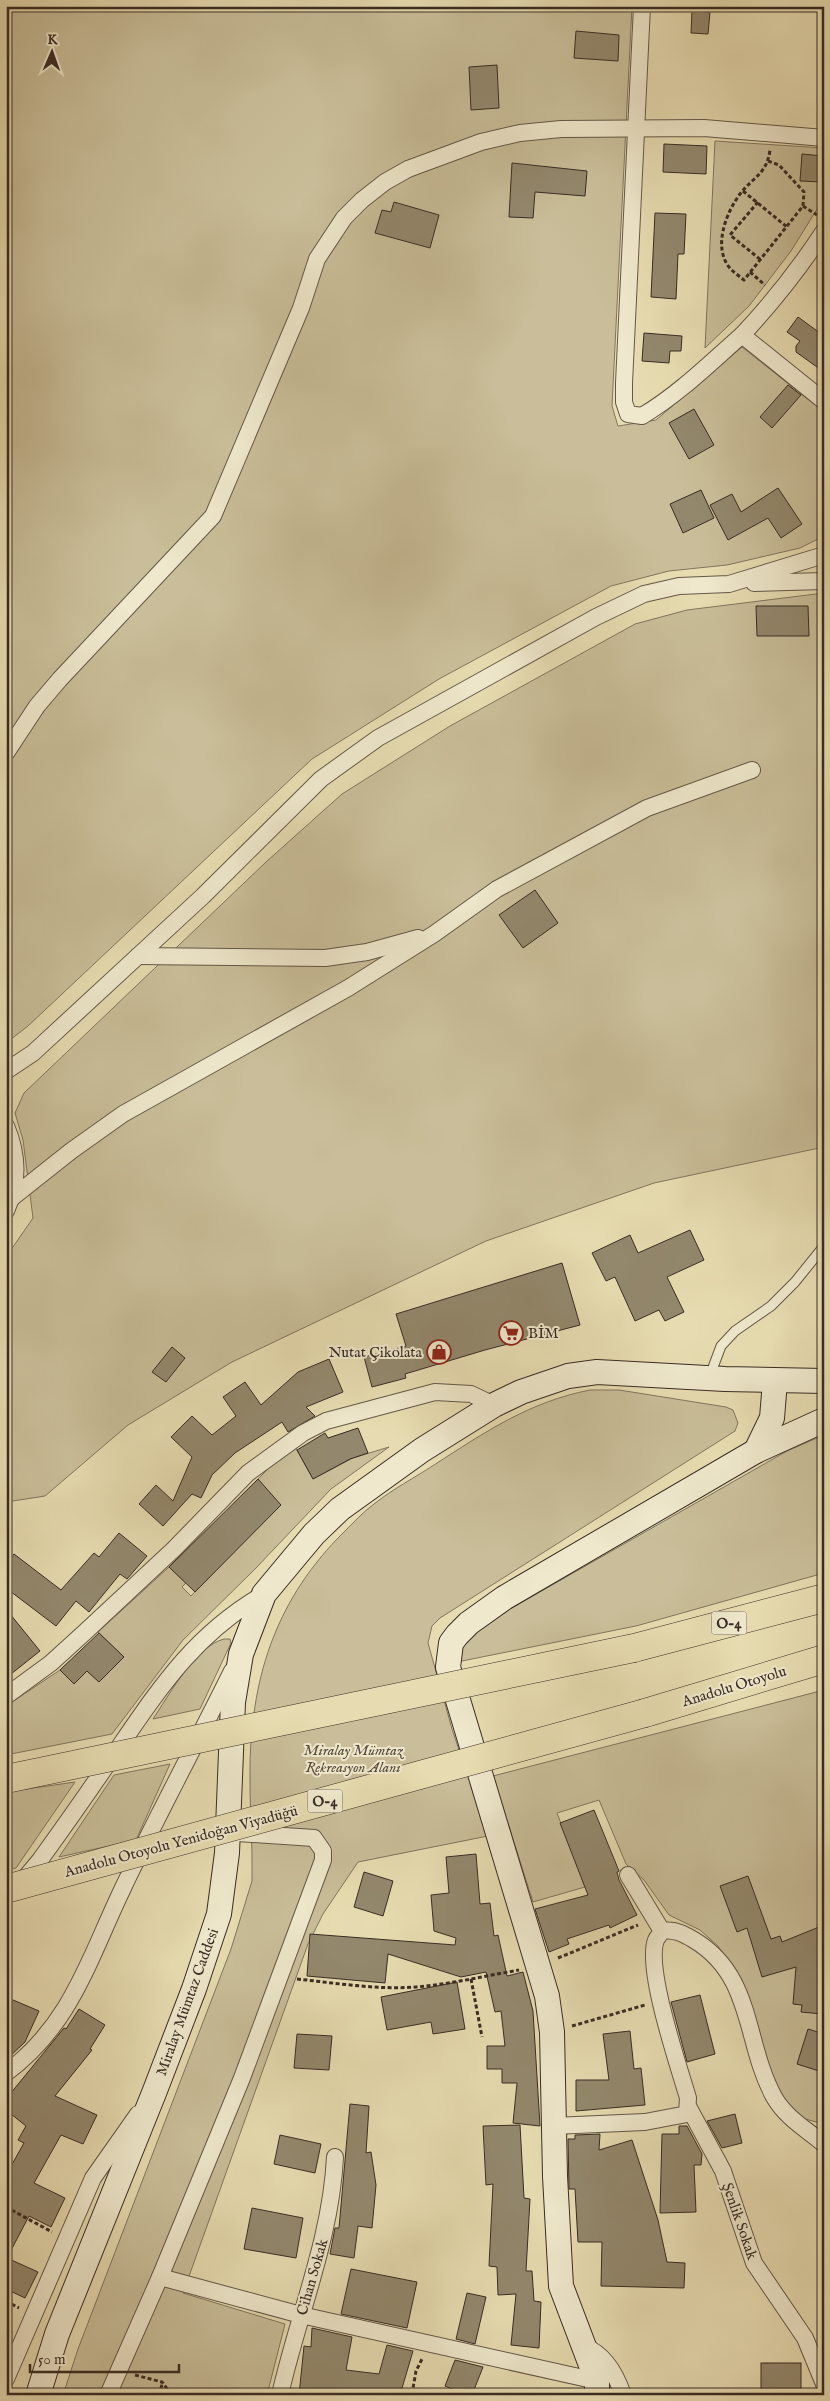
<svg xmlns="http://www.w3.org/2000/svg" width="830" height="2401" viewBox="0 0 830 2401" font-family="'IM FELL English',serif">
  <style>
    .green { fill: #c9be99; stroke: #81755e }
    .building { fill: #93886d; stroke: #392c24 }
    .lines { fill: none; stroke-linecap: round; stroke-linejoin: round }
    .service-casing { stroke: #645847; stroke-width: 11 }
    .minor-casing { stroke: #645847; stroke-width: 18 }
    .secondary-casing { stroke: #392c24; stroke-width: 26 }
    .motorway-casing { stroke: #392c24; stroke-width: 29 }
    .path { stroke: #392c24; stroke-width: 3; stroke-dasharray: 4 2.5; stroke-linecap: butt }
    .service { stroke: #efe8cc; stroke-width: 9 }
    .minor { stroke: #efe8cc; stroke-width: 16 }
    .secondary { stroke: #efe8cc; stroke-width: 24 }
    .motorway { stroke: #e7dcb1; stroke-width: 28 }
    .motorway-bridge-casing { stroke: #392c24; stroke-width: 29; stroke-linecap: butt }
    .motorway-bridge { stroke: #e7dcb1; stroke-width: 28 }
    .labels { text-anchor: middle; stroke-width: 4; stroke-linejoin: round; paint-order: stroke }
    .shield { fill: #efe8cc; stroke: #706456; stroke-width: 1 }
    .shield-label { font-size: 14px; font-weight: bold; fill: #392c24 }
    .poi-label { font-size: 15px; fill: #392c24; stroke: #efe8cc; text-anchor: start }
    .street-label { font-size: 15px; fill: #392c24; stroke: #efe8cc }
    .park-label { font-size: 15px; font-style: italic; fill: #56493b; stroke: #efe8cc }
  </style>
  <rect width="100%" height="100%" fill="#e7dcb1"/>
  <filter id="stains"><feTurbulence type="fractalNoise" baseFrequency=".004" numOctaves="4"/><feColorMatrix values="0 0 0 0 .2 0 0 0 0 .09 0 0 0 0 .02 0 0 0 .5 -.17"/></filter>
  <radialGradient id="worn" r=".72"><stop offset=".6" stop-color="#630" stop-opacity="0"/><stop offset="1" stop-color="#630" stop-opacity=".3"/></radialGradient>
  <g class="green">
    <polygon points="6,6 632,6 612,406 618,426 656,420 742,347 824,412 824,536 800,548 727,565 669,571 611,586 439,679 312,759 28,1026 6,1043"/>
    <polygon points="715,141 824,148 824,198 791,251 749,306 705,348"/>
    <polygon points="824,593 824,1147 654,1183 486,1241 232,1362 128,1425 45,1496 6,1502 6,1257 33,1218 23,1140 15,1113 24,1093 266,862 342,794 450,726 635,624 687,610"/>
    <path d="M590,1390H619L726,1407L733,1410L738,1423L735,1431L440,1618L432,1626L428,1643L452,1729L488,1836L358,1862L323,1914L308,1944L183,2293L285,2324L267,2395H63L78,2349L231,1949L252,1881C253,1842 249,1803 250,1764C252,1673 278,1597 344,1532C353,1523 363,1512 374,1504C393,1489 414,1478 434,1465C485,1432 529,1402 590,1390Z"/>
    <polygon points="824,1435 824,1573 636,1626 457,1662 463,1640 482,1625 787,1451"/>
    <polygon points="295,1447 313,1479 353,1458 389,1447 331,1489 256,1568 183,1640 112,1734 6,1755 6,1706 60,1670 74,1684 87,1671 99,1682 124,1657 98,1632 169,1567 186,1583 182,1587 191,1596 253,1531 258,1479 272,1465"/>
    <path d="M224,1639H230L231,1643L200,1709L153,1719C169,1695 196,1646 224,1639Z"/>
    <polygon points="824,1690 824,2124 805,2119 790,2107 777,2090 742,1980 718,1946 700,1930 669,1915 644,1880 626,1864 599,1800 557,1813 585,1887 533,1902 493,1776"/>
    <polygon points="170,1764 136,1840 59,1857 114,1775"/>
    <polygon points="75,1782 16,1868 6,1871 6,1792"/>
  </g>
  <g class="building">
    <polygon points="692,11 710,12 708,34 691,33"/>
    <polygon points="576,31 619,35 618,61 574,58"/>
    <polygon points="497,65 499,108 471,110 469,67"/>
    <polygon points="664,144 707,146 706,174 663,172"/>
    <polygon points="802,154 823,156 822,182 800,181"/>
    <polygon points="512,163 587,171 585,196 535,192 533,218 509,217"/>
    <polygon points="394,202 439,215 430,248 375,233 382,210 391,212"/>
    <polygon points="655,213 686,214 684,254 678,254 676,299 651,297"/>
    <polygon points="798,317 824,336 824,372 796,352 796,346 800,341 787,332"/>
    <polygon points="644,333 682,336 681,351 670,351 669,363 642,361"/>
    <polygon points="788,385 801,395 772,428 760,417"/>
    <polygon points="694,409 714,445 689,459 669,423"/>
    <polygon points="778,488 802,524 781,538 768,518 728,540 710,505 732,494 741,512"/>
    <polygon points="701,490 714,518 683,533 670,504"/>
    <polygon points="756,606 808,606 809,636 757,636"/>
    <polygon points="535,890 558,923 523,948 499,915"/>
    <polygon points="690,1230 704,1260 667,1277 684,1312 665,1321 659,1310 635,1321 615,1277 606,1281 592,1253 630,1235 638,1253"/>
    <polygon points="562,1263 580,1325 485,1350 405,1374 406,1378 372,1387 364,1357 406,1346 396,1314"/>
    <polygon points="172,1347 185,1358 166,1382 152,1372"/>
    <polygon points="329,1359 343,1392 306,1407 315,1416 288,1432 282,1422 235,1453 212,1475 201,1498 192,1494 163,1526 139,1504 156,1485 173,1501 192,1457 171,1437 192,1416 212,1435 236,1416 223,1397 245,1382 261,1405 298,1372"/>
    <polygon points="358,1428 368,1453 350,1459 313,1479 297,1450 325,1433 328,1438"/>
    <polygon points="258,1479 281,1505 195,1592 169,1567"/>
    <polygon points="119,1533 147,1556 127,1579 120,1574 89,1612 76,1601 56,1626 6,1588 6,1564 14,1554 61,1590 94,1553 99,1557"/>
    <polygon points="6,1609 40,1651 6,1678"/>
    <polygon points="99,1633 124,1657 99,1682 87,1671 74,1684 60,1670"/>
    <polygon points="594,1810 619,1871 617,1872 619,1880 637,1915 610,1928 609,1925 567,1939 569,1944 549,1952 535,1909 588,1895 560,1823"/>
    <polygon points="476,1854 480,1904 490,1903 494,1936 498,1935 507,1976 523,1972 533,2011 540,2126 513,2123 517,2083 502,2083 502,2069 487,2069 487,2046 505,2046 501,2011 495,2012 486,1972 461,1977 388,1954 385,1983 307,1976 310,1934 455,1945 456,1938 434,1931 431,1895 449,1893 446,1857"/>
    <polygon points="364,1872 393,1881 383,1916 354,1907"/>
    <polygon points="748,1876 771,1939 780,1936 782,1942 824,1925 822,2014 801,2012 802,2005 793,2004 796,1967 762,1977 747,1928 737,1932 720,1886"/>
    <polygon points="457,1982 465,2029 433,2034 431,2022 387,2030 381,1997"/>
    <polygon points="700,1995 715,2054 687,2062 671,2002"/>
    <polygon points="6,1997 39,2011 25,2042 6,2060"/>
    <polygon points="79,2009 105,2025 90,2049 92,2050 55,2096 97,2115 83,2144 61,2135 34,2183 65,2198 51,2227 29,2216 7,2258 38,2272 25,2298 6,2289 6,2175 24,2143 18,2140 26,2126 6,2110 6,2099 64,2028 66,2029"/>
    <polygon points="808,2029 824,2034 824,2055 819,2071 797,2064"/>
    <polygon points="630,2031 634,2069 641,2068 645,2105 576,2111 576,2080 609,2080 603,2034"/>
    <polygon points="297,2034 332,2036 329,2070 294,2068"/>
    <polygon points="350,2104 369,2106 366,2153 371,2152 376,2185 372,2228 358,2226 354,2258 330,2254 335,2228 339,2228"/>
    <polygon points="735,2114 742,2143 722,2148 707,2121"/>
    <polygon points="520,2125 524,2198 530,2199 526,2271 532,2271 534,2301 541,2302 539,2348 511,2345 516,2294 498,2295 497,2267 489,2266 493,2184 486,2185 483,2126"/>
    <polygon points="679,2126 687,2126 702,2154 701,2165 694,2165 696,2212 660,2213 662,2134 679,2134"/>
    <polygon points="600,2134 599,2150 632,2140 658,2220 667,2262 685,2263 684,2288 601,2286 602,2242 578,2242 575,2189 569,2189 568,2139 575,2139 575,2135"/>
    <polygon points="280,2135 321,2144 315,2173 274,2164"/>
    <polygon points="252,2208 303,2218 296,2258 244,2249"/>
    <polygon points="351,2269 417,2282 407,2328 341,2314"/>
    <polygon points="467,2293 486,2297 475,2344 456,2339"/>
    <polygon points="312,2328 352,2337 346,2370 379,2374 387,2345 413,2351 400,2395 299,2395 304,2346 311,2347"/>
    <polygon points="455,2360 483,2367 472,2395 466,2395 445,2386"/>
    <rect x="761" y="2363" width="40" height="32"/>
  </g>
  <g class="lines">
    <g class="service-casing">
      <polyline id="service" points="709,1378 721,1346 735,1331 771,1306 795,1282 824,1246"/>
    </g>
    <g class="minor-casing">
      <g id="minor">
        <path d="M642,6L624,383V402L628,414L642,416C679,394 710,363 742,335"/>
        <path d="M824,231C799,269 773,302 742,335L824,401"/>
        <polyline points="754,583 824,581"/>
        <polyline points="6,753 37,706 60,679 213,516 301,308 317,259 344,218 362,200 385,182 408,169 481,142 520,133 561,129 704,128 824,138"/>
        <polyline points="138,956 325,958 367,952 418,938"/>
        <polyline points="6,1071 33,1053 203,896 321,779 378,738 596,617 644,594 679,586 729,584 824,555"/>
        <path d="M6,1126C18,1154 19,1183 6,1211"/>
        <polyline points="13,1197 71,1151 123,1114 348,988 434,934 497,889 647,808 752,770"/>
        <polyline points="6,1696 51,1663 84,1633 174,1549 248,1473 303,1433 326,1421 435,1392 471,1394 494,1405"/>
        <polyline points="628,1875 662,1931"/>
        <path d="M20,1884L40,1860C66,1824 92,1787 117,1750C161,1686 195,1634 264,1594"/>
        <path d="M6,2073C71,2025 89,1959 122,1890C157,1816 196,1744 232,1671"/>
        <polyline points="689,2108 723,2171 754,2263 805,2338 824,2384"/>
        <path d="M553,2126L645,2122L687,2114L688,2098C679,2067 645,1968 656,1940C657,1937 661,1934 662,1931C675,1929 684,1934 694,1940C754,1976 744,2042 774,2097C786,2118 806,2129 824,2144"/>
        <polyline points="160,2277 301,2315 597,2381"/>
        <path d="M584,2346C604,2354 616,2374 623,2395"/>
        <polyline points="6,2379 93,2178 138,2114"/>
        <polyline points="108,2395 160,2277 242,2078 323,1860 323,1851 314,1838 237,1833"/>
        <path d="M280,2395C298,2315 331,2239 335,2157"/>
      </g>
    </g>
    <g class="secondary-casing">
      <g id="secondary">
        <polyline points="756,1451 772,1418 775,1381"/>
        <polyline points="38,2395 57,2334 154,2093 194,1989 219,1914 227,1853 233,1702 241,1654 264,1594 314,1534 340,1509 422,1450 494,1405 521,1392 568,1376 597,1372 725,1379 824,1381"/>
        <polyline points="597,2395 597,2381 561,2286 555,2176 552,2032 547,1996 448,1667 451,1643 457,1635 469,1623 504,1598 756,1451 824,1420"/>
      </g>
    </g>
    <g class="motorway-casing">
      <g id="motorway">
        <polyline points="634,1648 824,1598"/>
        <polyline points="645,1713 824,1659"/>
      </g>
    </g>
    <g class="path">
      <path d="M768,161L779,165L804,192L803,206L744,280C739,276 733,272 729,267C713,246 726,213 740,194C753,177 767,174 770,150"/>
      <polyline points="743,191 787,227"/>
      <polyline points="758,202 730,235 761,260"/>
      <polyline points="803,206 817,215"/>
      <polyline points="750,272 765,285"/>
      <polyline points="558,1958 638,1925"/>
      <path d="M297,1979C336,1983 377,1990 416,1987C451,1984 485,1976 519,1970"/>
      <polyline points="471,1979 482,2037"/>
      <polyline points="572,2026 645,2005"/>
      <polyline points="6,2207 52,2232"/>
      <polyline points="6,2301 19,2308"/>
      <polyline points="135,2375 162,2382 172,2395"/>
      <polyline points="412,2394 416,2371 422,2359"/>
      <polyline points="160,2395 162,2383"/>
    </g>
    <use href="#service" class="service"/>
    <use href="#minor" class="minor"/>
    <use href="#secondary" class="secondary"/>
    <use href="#motorway" class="motorway"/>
    <g class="motorway-bridge-casing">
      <g id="motorway-bridge">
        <polyline points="6,1779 634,1648"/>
        <polyline points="6,1889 645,1713"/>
      </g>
    </g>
    <use href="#motorway-bridge" class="motorway-bridge"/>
  </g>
  <defs>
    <g id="supermarket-ring" transform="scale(1.25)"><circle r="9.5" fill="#efe8cc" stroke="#8f2418" stroke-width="1.5"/><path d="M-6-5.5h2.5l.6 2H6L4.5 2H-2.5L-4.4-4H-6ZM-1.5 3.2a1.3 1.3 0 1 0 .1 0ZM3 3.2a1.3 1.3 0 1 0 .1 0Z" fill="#8f2418"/></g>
    <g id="shop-ring" transform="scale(1.25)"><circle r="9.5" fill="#efe8cc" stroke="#8f2418" stroke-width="1.5"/><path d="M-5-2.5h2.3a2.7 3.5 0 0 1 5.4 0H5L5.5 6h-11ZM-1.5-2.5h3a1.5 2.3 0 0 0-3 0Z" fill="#8f2418"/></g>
  </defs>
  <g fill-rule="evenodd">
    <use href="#supermarket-ring" x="511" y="1333"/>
    <use href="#shop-ring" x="439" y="1352"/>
  </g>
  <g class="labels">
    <g class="shield">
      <rect x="711.5" y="1611.5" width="35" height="23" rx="4"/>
      <rect x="307.5" y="1789.5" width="35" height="23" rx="4"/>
    </g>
    <g class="shield-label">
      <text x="729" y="1628">O-4</text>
      <text x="325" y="1806">O-4</text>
    </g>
    <g class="poi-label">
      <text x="528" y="1338">BİM</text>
      <text x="422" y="1357" text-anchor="end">Nutat Çikolata</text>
    </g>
    <g class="street-label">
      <text transform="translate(734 1686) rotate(-17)" y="5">Anadolu Otoyolu</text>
      <text transform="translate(181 1841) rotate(-15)" y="5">Anadolu Otoyolu Yenidoğan Viyadüğü</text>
      <text transform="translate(187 2002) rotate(-70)" y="5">Miralay Mümtaz Caddesi</text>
      <text transform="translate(740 2221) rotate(71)" y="5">Şenlik Sokak</text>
      <text transform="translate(312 2277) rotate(-74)" y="5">Cihan Sokak</text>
    </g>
    <g class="park-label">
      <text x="353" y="1755">Miralay Mümtaz<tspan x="353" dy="17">Rekreasyon Alanı</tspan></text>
    </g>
  </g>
  <rect width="830" height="2401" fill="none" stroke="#e7dcb1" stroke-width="25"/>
  <rect x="8" y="8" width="815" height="2386" fill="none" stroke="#392c24" stroke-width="2.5"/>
  <rect x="12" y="12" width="805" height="2376" fill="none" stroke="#392c24"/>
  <g transform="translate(52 52) rotate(2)" stroke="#efe8cc" stroke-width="4" paint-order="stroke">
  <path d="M0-4L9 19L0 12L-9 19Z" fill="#392c24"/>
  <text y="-8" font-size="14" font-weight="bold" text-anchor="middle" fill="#392c24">K</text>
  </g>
  <path d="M30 2364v8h149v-8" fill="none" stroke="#392c24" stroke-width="2.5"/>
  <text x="38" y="2364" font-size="15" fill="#392c24" stroke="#efe8cc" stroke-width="4" paint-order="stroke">50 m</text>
  <rect width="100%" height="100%" filter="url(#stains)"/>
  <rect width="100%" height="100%" fill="url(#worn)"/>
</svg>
